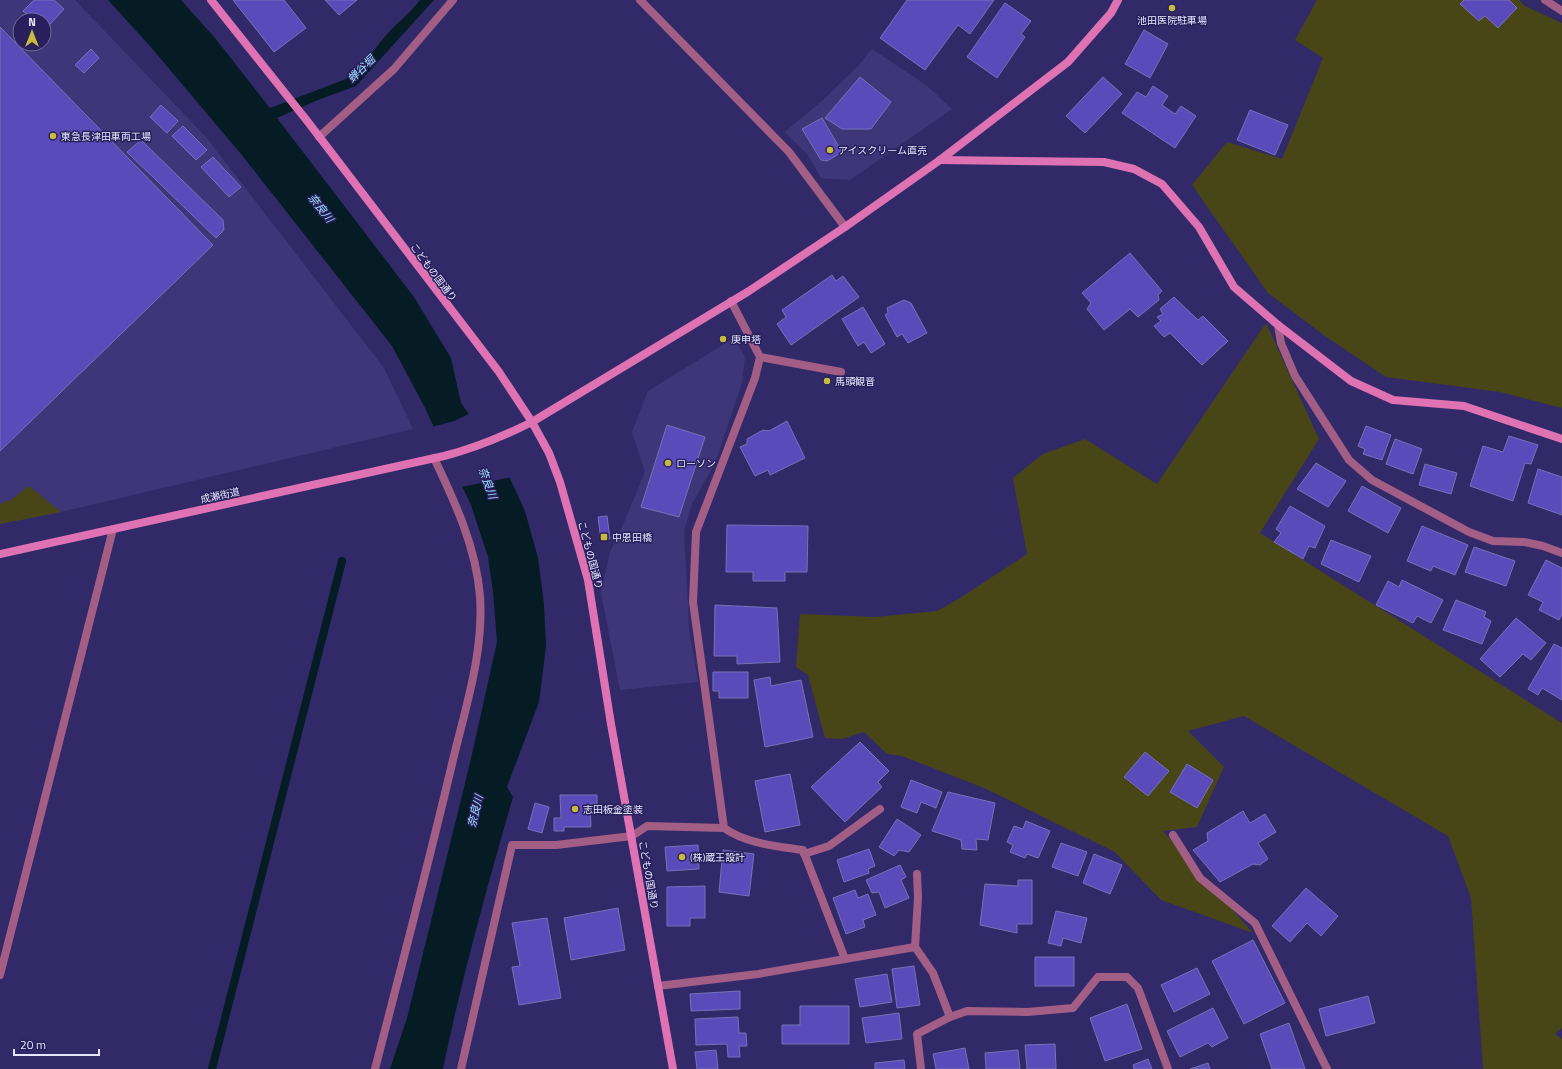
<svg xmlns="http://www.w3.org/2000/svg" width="1562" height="1069" viewBox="0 0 1562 1069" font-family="'Titillium Web','Noto Sans JP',sans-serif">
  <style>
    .built { fill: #3f3579; fill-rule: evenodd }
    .green { fill: #484516 }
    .water { fill: #051c25 }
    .pier { fill: #322a68 }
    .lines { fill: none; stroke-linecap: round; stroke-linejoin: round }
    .stream { stroke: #051c25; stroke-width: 8 }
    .building { fill: #5b4bba; stroke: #7572b7 }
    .street { stroke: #a35e86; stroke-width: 8 }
    .secondary { stroke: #df72b3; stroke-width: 8 }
    .poi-dot { fill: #c5bc3d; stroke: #291f5c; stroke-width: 1.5 }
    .labels { text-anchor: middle; stroke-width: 3; stroke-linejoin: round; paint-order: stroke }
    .poi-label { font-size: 10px; fill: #e6e7fe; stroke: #291f5c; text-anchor: start }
    .street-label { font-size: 10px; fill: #e6e7fe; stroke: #291f5c }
    .water-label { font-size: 11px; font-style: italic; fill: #9ce1fd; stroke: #291f5c }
  </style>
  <rect width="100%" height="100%" fill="#322a68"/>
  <g class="built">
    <path d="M0,0H75L206,137L384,368L413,429L61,512L0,524ZM20,20H44V44H20Z"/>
    <polygon points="872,49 926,85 952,109 850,180 821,178 807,154 785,132 823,100 859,65"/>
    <polygon points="734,338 745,357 742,383 715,463 692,504 684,531 689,629 698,682 620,690 601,593 610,552 623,525 645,472 632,432 648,391"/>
  </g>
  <g class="green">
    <polygon points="1317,0 1519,0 1525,6 1562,23 1562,408 1500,392 1386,377 1325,336 1268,293 1192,185 1227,142 1282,159 1323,58 1295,40"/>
    <polygon points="1266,323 1319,439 1260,533 1562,723 1562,1028 1555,1034 1562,1039 1562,1069 1483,1069 1471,898 1448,836 1244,716 1188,731 1224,767 1197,827 1163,831 1253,933 1161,900 1115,852 984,788 902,756 887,754 864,732 842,739 825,738 808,675 796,667 800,614 875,617 937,611 960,598 1027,554 1013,478 1043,454 1085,439 1157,484"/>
    <polygon points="29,486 61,512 0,524 0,504 12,499"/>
  </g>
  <path class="water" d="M108,0H181L215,38L270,108L346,79C364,66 374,49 388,33C398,22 411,12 420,0H434L356,86L318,100L277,118L414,297L451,358L461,403L503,463L525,511L538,558L544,604L546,646L539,702L507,787L513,797C487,887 462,977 443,1069H390L407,1018L470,763L497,642L493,592L488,557L471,505L424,406L392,346L241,154L149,45Z"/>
  <polygon class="pier" points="471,413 504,462 512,477 461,487 432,427 454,421"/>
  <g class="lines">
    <polyline class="stream" points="212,1069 342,561"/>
  </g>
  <g class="building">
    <polygon points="34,0 54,0 64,9 44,31 44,20 33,20 23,11"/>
    <polygon points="233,0 284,0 306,28 274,52"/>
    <polygon points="325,0 357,0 339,15"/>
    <polygon points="907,0 994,0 970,34 958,25 925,70 880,38"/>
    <polygon points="1464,0 1509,0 1517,8 1498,28 1485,16 1479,21 1460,4"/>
    <polygon points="1005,3 1031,21 1021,34 1025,37 997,78 967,57"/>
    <polygon points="0,27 213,245 0,451"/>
    <polygon points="1144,30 1168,44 1150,78 1125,64"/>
    <polygon points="91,49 99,58 84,73 75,65"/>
    <polygon points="860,77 891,102 871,129 842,129 825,118"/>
    <polygon points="1103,77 1122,94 1085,133 1066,116"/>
    <polygon points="1153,86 1168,96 1162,105 1175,114 1181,106 1196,116 1175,148 1122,113 1137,92 1146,97"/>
    <polygon points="161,105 178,121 167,133 150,117"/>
    <polygon points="1250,110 1288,125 1275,155 1237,140"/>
    <polygon points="822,118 842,152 827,161 821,160 802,129"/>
    <polygon points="183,126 207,150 196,160 172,136"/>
    <polygon points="141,140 223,220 224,230 216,238 127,152"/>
    <polygon points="213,157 241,187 229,197 201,167"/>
    <polygon points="1130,253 1162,291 1158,295 1159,300 1138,317 1130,309 1104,330 1087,309 1091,303 1082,293"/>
    <polygon points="832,275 836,281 843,276 859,297 791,345 777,324 786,317 782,310"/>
    <polygon points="1174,297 1198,320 1203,316 1228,341 1202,365 1170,333 1164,337 1154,326 1161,321 1157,317 1163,314 1160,309"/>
    <polygon points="904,300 911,303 927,333 908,343 902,334 897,337 885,315 888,313 887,308"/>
    <polygon points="863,307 885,344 871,353 864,342 858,346 842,319"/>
    <polygon points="787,421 805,458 770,475 768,470 755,476 740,447 747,444 747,439 763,430 769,431"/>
    <polygon points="667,425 705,437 679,517 641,507"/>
    <polygon points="1366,426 1391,435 1382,460 1363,454 1365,449 1358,446"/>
    <polygon points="1509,436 1538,445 1531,464 1525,463 1513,501 1470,486 1483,446 1503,452"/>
    <polygon points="1395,439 1422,449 1413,474 1386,464"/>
    <polygon points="1316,463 1346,481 1328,507 1297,489"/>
    <polygon points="1425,464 1457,473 1451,494 1419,485"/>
    <polygon points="1538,469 1562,477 1562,515 1528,503"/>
    <polygon points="1362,486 1401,508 1388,533 1348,511"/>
    <polygon points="1290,506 1325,526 1315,548 1309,546 1303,559 1274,542 1281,533 1276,529"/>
    <polygon points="607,516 610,539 601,540 598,517"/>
    <polygon points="727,525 808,526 807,572 785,572 785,581 753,581 753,572 726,572"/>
    <polygon points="1422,526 1468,545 1455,575 1433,566 1431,571 1407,561"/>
    <polygon points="1331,540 1371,556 1359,582 1321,564"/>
    <polygon points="1474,547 1515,561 1506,586 1465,572"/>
    <polygon points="1546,560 1562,568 1562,614 1559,620 1539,610 1543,602 1528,595"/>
    <polygon points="1402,580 1443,600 1431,623 1417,616 1413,623 1376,605 1388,581 1399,587"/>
    <polygon points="1456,600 1486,612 1484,617 1491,621 1482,644 1443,630"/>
    <polygon points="715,605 777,608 780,662 737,664 737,656 714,656"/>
    <polygon points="1516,618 1546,643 1531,660 1523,654 1500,677 1480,659"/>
    <polygon points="1554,644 1562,648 1562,700 1542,688 1538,695 1528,689"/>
    <polygon points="713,672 748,672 748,698 719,698 719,691 713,691"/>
    <polygon points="770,677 771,686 801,680 813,737 765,747 754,680"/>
    <polygon points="860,742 889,771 878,782 882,787 845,822 811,787"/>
    <polygon points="1145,752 1169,771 1148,796 1124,777"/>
    <polygon points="1187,764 1213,780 1197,808 1170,792"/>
    <polygon points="790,774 800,825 765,832 755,781"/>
    <polygon points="911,780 942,792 936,808 921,802 917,813 901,807"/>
    <polygon points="948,792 995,803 988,840 976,839 977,850 962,849 961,840 932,831"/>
    <polygon points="560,795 597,795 597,804 590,804 591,827 564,827 564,831 554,831 554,818 561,818"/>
    <polygon points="535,803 549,807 542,833 528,829"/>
    <polygon points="1243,811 1250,823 1265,814 1276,832 1258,843 1268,859 1260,865 1253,864 1220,882 1193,850 1208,841 1207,833"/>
    <polygon points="897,819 921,835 909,852 899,850 894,856 879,847"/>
    <polygon points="1026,821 1050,831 1038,858 1027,854 1025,858 1010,852 1013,845 1007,842 1014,826 1023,829"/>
    <polygon points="1061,843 1087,852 1078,876 1052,867"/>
    <polygon points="698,845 699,869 667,871 665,847"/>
    <polygon points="869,849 875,866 868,869 869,873 844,882 837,860"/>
    <polygon points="723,850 754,854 749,896 719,892"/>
    <polygon points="1094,854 1122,865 1110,894 1083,883"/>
    <polygon points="900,865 906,877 901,880 909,898 885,908 879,892 872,893 866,880"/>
    <polygon points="1018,880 1032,880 1032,924 1017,924 1017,933 980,925 985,884 1018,886"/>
    <polygon points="705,886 705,918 690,918 690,926 667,926 667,887"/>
    <polygon points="1306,888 1338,916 1321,936 1307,923 1290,942 1272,926"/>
    <polygon points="855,890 858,898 868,894 876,915 863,920 865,927 846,934 833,898"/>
    <polygon points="618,908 625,950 571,960 564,918"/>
    <polygon points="1056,911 1087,918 1081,943 1063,938 1061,946 1048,943"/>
    <polygon points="547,918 561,998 519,1005 512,967 520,966 512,923"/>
    <polygon points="1253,940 1285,1003 1244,1024 1212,961"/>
    <rect x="1035" y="957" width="39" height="29"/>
    <polygon points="914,966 920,1005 897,1008 892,969"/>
    <polygon points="1197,968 1210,994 1174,1012 1161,985"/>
    <polygon points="887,974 892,1002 860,1007 855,979"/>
    <polygon points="740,991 740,1009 691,1011 690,994"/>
    <polygon points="1368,996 1375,1023 1326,1036 1319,1009"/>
    <polygon points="1127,1004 1142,1049 1105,1061 1090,1018"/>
    <polygon points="800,1006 849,1006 849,1044 782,1044 782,1025 800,1025"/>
    <polygon points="1213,1008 1228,1038 1212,1047 1208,1043 1180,1057 1167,1031"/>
    <polygon points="899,1013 902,1039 866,1043 862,1018"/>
    <polygon points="738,1017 739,1033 746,1033 747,1046 739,1046 740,1057 728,1057 727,1044 696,1045 695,1019"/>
    <polygon points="1289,1023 1305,1069 1272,1069 1260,1034"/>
    <polygon points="1055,1044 1056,1069 1027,1069 1025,1045"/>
    <polygon points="965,1048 969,1069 936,1069 933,1054"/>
    <polygon points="716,1050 718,1069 697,1069 695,1052"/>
    <polygon points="1018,1050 1020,1069 986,1069 985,1053"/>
    <polygon points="1148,1059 1152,1069 1134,1069 1133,1065"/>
    <polygon points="904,1060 905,1069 875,1069 875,1063"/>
    <polygon points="1208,1063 1210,1069 1190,1069"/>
  </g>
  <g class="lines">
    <g class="street">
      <polyline points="640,0 789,152 845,227"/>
      <polyline points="1545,0 1562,11"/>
      <polyline points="319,137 394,69 453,0"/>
      <path d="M731,301L760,357L755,378L696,532L693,602L724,828C747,844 776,846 803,850L845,959"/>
      <polyline points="1278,325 1281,343 1295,376 1349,460 1372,480 1469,532 1493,541 1524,542 1543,546 1562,553"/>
      <polyline points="760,357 841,372"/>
      <polyline points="1173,835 1200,878 1255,923 1327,1069"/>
      <polyline points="804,854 829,846 880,809"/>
      <polyline points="917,874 918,898 915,947 933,973 950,1017"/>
      <polyline points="0,975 113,529"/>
      <polyline points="658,986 758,974 915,947"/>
      <path d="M375,1069C401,968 428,866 452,764C465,709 484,653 480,596C476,547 455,502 434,458"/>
      <polyline points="461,1069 512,845 556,845 632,836 647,826 724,828"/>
      <polyline points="921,1069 917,1034 950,1017 967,1011 1027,1012 1073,1008 1098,977 1127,977 1138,988 1168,1069"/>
    </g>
    <g class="secondary">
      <polyline points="211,0 308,122 499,372 532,422 549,453 560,482 588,580 611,724 673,1069"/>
      <polyline points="940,160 1104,162 1134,169 1162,184 1199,227 1234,287 1278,325 1351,381 1393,400 1464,406 1562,439"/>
      <path d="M0,554L444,456C476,448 504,436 532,422L749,291L845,227L940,160L1068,62L1111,13L1118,0"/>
    </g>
  </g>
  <g class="poi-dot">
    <circle cx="1172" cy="8" r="4"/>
    <circle cx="53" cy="136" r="4"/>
    <circle cx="830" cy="150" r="4"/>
    <circle cx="723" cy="339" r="4"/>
    <circle cx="827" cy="381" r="4"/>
    <circle cx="668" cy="463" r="4"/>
    <rect x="600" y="533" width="8" height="8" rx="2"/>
    <circle cx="575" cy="809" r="4"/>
    <circle cx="682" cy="857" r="4"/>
  </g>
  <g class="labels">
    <g class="poi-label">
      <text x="1172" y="24" text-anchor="middle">池田医院駐車場</text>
      <text x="61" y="140">東急長津田車両工場</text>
      <text x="838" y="154">アイスクリーム直売</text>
      <text x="731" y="343">庚申塔</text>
      <text x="835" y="385">馬頭観音</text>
      <text x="676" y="467">ローソン</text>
      <text x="612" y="541">中恩田橋</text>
      <text x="583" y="813">志田板金塗装</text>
      <text x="690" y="861">(株)蔵王設計</text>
    </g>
    <g class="street-label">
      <text transform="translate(434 272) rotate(53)" y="4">こどもの国通り</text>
      <text transform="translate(220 495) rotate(-12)" y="4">成瀬街道</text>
      <text transform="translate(591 555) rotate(75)" y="4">こどもの国通り</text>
      <text transform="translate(649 875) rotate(80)" y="4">こどもの国通り</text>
    </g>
    <g class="water-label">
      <text transform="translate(361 69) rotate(-44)" y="4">蝉谷堀</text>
      <text transform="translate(321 208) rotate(52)" y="4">奈良川</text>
      <text transform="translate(488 483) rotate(70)" y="4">奈良川</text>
      <text transform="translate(475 811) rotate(-76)" y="4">奈良川</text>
    </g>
  </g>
  <g transform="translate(32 32)"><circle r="19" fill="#291f5c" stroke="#756f9d"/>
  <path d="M0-3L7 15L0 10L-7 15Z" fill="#c5bc3d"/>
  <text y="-6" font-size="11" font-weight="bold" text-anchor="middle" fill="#e6e7fe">N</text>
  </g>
  <path d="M14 1049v6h85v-6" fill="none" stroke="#e6e7fe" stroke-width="2"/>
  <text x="20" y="1049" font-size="12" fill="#e6e7fe" stroke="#291f5c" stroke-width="3" paint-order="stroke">20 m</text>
</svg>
